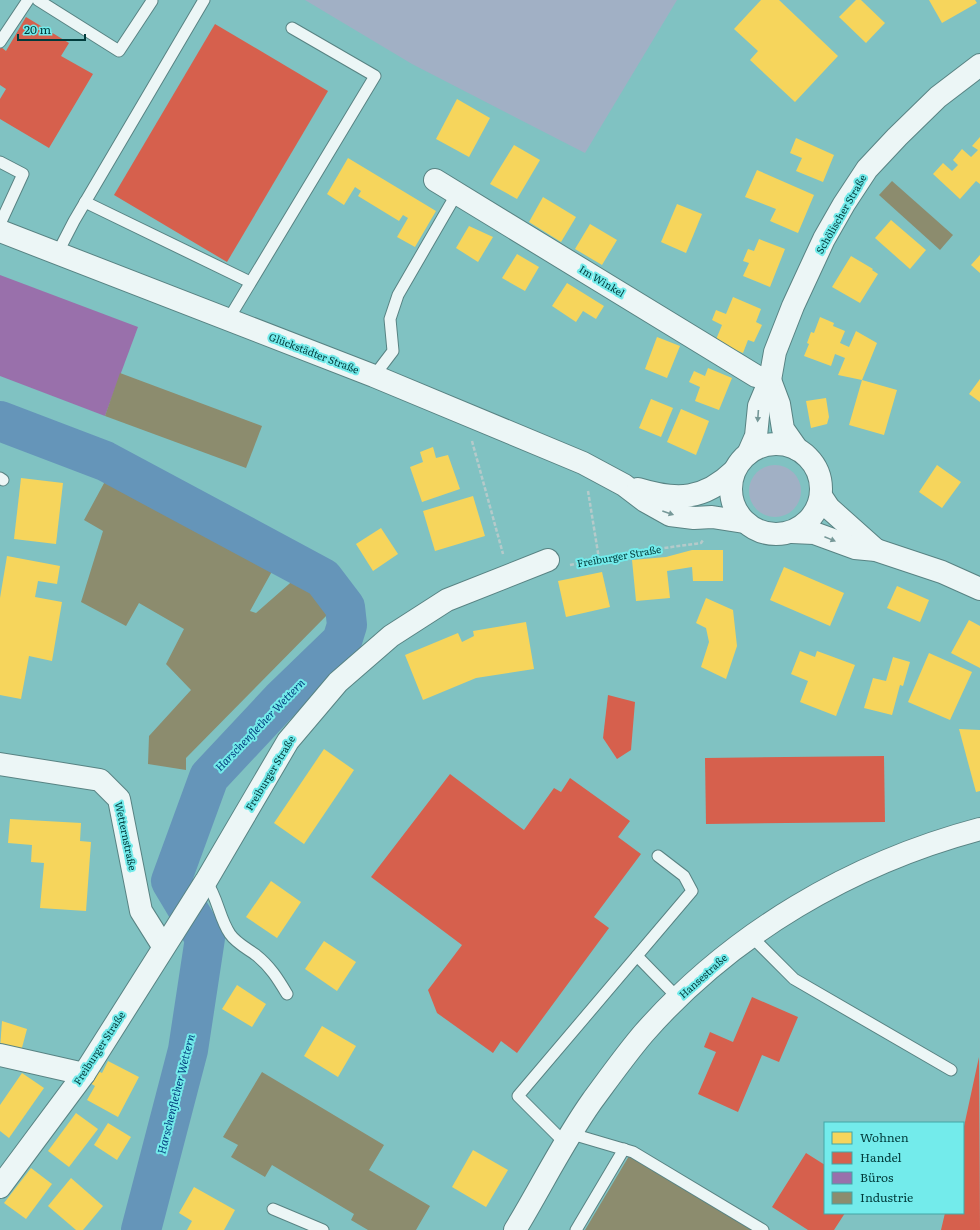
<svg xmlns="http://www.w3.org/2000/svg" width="980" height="1230" viewBox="0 0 980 1230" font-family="Literata,serif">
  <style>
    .green { fill: #a1b0c5 }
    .homes { fill: #f6d55c }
    .shops { fill: #d6604d }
    .offices { fill: #9970ab }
    .industry { fill: #8c8c6e }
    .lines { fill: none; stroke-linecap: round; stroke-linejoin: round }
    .river { stroke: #6595b9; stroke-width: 40 }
    .lane-casing { stroke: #588383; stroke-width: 13 }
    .street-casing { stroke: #588383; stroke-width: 24 }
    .secondary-casing { stroke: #588383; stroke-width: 24 }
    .path { stroke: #b5caca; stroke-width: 2.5; stroke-dasharray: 4 2; stroke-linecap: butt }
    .lane { stroke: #ecf6f6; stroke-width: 11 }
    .street { stroke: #ecf6f6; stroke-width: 22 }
    .secondary { stroke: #ecf6f6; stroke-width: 22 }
    .oneway { fill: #769898 }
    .labels { text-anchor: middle; stroke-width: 4; stroke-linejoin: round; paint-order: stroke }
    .street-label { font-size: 10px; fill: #013b3b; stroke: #73ebeb }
    .water-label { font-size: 11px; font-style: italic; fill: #033f7e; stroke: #73ebeb }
  </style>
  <rect width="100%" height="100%" fill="#80c2c2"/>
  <g class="green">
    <polygon points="305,0 677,0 585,153 412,64"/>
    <circle cx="775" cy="491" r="26"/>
  </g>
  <g class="homes">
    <polygon points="761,0 779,0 838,56 795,102 750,60 758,51 734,29"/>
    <polygon points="856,0 861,0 885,23 866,43 839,17"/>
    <polygon points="929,0 975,0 977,3 942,23"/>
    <polygon points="457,99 490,118 469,157 436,139"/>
    <polygon points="980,137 980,184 976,181 960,199 933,174 943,163 952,171 958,165 953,160 962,149 971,157 978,150 972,146"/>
    <polygon points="796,138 834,155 823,182 796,171 802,158 790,153"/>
    <polygon points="514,145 540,160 517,199 490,184"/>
    <polygon points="348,158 436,211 415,247 397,237 408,218 403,215 399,221 358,196 361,191 355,187 344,205 327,194"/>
    <polygon points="757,170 814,195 798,233 770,221 776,209 745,197"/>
    <polygon points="543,197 576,217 561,242 529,222"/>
    <polygon points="677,204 702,214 686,253 661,242"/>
    <polygon points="891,220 926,250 910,269 875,238"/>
    <polygon points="590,224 617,240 602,265 575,249"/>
    <polygon points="469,226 493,237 478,262 456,248"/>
    <polygon points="759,239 785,249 770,287 743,276 749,263 743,261 748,249 754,251"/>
    <polygon points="517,254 539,267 525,291 502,278"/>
    <polygon points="980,255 980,273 971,265"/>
    <polygon points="851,256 873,269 872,270 878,274 860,303 832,287"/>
    <polygon points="567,283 604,306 596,319 583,311 576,322 552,306"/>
    <polygon points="733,297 761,309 756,322 762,325 754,342 748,340 743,353 715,342 722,325 712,320 716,310 726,314"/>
    <polygon points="820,317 834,323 833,326 845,331 840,343 849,347 856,331 877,343 862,380 897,390 884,435 849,425 862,380 838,375 845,358 835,354 831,366 804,356 809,344 807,343 811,332 814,333"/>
    <polygon points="657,337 680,346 667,378 645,369"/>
    <polygon points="708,368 732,378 719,410 695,401 700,387 689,382 694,371 705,376"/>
    <polygon points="980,379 980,402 969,394"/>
    <polygon points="826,398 829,417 827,424 811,428 806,401"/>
    <polygon points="651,399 673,408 661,437 639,428"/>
    <polygon points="681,409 709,421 696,455 667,442"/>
    <polygon points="433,447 436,458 448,455 460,489 422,502 410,467 423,462 420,452"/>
    <polygon points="937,465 961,482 942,508 919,492"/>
    <polygon points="21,478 63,483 56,544 14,539"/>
    <polygon points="473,496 485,536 435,551 423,511"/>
    <polygon points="381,528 398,554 373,571 356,544"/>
    <polygon points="692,550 723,550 723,581 693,581 692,567 667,571 670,598 636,601 632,560 666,557"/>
    <polygon points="7,556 60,566 57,584 38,581 35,597 62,602 52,661 29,656 21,699 0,695 0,598"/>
    <polygon points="784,567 844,593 830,626 770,600"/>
    <polygon points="602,572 610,607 566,617 558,581"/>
    <polygon points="897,586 929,600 920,622 887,608"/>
    <polygon points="706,598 733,610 737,646 726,679 701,667 709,642 706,628 696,623"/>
    <polygon points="969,620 980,626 980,668 951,653"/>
    <polygon points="526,622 534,669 476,678 423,700 405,655 458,633 462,642 474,636 473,631"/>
    <polygon points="800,651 815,657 817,651 855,665 836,716 800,702 808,681 791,674"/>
    <polygon points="929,653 972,672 950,720 908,702"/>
    <polygon points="893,657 910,662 903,686 900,685 892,715 864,708 873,678 886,681"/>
    <polygon points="959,729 980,730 980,791 976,792"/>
    <polygon points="324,749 354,770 304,844 274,823"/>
    <polygon points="10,819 81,823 80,841 91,842 86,911 40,908 44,863 31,862 32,845 8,843"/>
    <polygon points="271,881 301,902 277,938 246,917"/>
    <polygon points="324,941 356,962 337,991 305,969"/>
    <polygon points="237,985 266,1004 252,1027 222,1009"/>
    <polygon points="2,1021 27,1029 20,1055 0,1049"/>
    <polygon points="322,1026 356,1046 338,1077 304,1056"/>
    <polygon points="108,1061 139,1077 118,1117 87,1100 95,1086 90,1083 96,1070 102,1073"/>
    <polygon points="22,1073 44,1088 9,1138 0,1131 0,1105"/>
    <polygon points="76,1113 98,1129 69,1167 48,1151"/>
    <polygon points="108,1123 131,1137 117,1160 94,1145"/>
    <polygon points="473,1150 508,1170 486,1207 452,1187"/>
    <polygon points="31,1168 52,1184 26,1219 4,1203"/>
    <polygon points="71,1178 103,1206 83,1230 76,1230 48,1206"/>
    <polygon points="194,1187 235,1210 224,1230 187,1230 192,1221 179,1213"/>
  </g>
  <g class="shops">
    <polygon points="26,17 69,43 61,56 93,74 49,148 0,119 0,99 6,89 0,85 0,49 1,47 6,51"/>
    <polygon points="215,24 328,91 227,262 114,195"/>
    <polygon points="608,695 635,702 631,750 617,759 603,738"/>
    <polygon points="884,756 885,822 706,824 705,758"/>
    <polygon points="450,774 524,830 554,788 561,792 570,778 630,821 618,837 641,854 594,917 609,928 517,1053 501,1041 493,1053 437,1013 428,990 462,945 371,877"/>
    <polygon points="752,997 798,1017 779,1062 762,1055 738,1112 698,1094 716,1052 704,1047 710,1032 733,1042"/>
    <polygon points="979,1057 980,1230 941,1230 945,1213 963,1213 963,1131"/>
    <polygon points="806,1153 825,1165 825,1213 845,1213 834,1230 808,1230 772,1207"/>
  </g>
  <polygon class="offices" points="0,275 138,327 105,416 0,376"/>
  <g class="industry">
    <polygon points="892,181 953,235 940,250 879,195"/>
    <polygon points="120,373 262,426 246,468 105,416"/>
    <polygon points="109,474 275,566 250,611 256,613 297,577 329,613 186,758 186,770 148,764 149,736 191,690 166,664 184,629 139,603 126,626 81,602 103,531 84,520"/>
    <polygon points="262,1072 384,1145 369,1170 430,1206 416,1230 368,1230 351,1220 354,1214 272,1165 265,1177 231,1157 238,1145 223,1137"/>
    <polygon points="629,1156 752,1230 585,1230"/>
  </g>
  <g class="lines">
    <polyline class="river" points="0,421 105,461 323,578 345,607 347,625 342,641 281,700 209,777 171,881 205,938 188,1050 141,1230"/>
    <g class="lane-casing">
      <g id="lane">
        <polyline points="38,0 119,51 152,1"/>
        <polyline points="0,42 28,0"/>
        <polyline points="0,162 23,174 0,224"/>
        <polyline points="85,202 250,282"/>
        <polyline points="57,254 74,221 204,0"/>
        <polyline points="228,320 375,76 292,28"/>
        <polyline points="374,376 393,351 390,319 398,295 457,193"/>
        <polyline points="0,478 3,480"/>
        <path d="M206,881C218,898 219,918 230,934C236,943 248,949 256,955C270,966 278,979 287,994"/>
        <polyline points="751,936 794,979 951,1070"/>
        <polyline points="637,956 678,998"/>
        <polyline points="572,1134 633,1152 763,1230"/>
        <polyline points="566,1144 518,1096 692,891 684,876 658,856"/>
        <polyline points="273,1209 323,1230"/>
        <polyline points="576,1230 624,1149"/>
      </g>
    </g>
    <g class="street-casing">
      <g id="street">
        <polyline points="435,180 756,376 770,380"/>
        <polyline points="0,764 100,780 119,799 141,911 163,946"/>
        <polyline points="0,1055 84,1074"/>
        <polyline points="0,1187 84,1074 206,881 288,741 338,682 391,636 447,600 548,560"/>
      </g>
    </g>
    <g class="secondary-casing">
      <g id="secondary">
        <polyline points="0,231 374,376 559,453 583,463 624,485 645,501 670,515 694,518 712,517 744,522"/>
        <polyline points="770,380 779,404 783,429 797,449"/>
        <circle cx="776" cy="489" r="45"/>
        <polyline points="749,452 756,436 759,406 770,380 775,352 793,306 824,239 844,204 867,169 897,137 938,97 980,65"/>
        <path d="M638,489C677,501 704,500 734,471"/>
        <polyline points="821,496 829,508 876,550"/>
        <polyline points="792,532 814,533 855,548 876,550 942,572 980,589"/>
        <path d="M515,1230C541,1187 563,1142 592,1101C609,1078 626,1054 644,1033C732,933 852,863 980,829"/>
      </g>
    </g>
    <g class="path">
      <polyline points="472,441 503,554"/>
      <polyline points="588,491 599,559"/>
      <polyline points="570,565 627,553 701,543 703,540"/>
    </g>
    <use href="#lane" class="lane"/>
    <use href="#street" class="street"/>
    <use href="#secondary" class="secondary"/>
  </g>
  <defs><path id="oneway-solid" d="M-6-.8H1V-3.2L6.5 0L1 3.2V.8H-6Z"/></defs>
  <g class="oneway">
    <use href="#oneway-solid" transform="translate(758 416) rotate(94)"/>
    <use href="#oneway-solid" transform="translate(668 513) rotate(19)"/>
    <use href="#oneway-solid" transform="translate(830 539) rotate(22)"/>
  </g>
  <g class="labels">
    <g class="street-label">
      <text transform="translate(841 214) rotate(-60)" y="4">Schölischer Straße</text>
      <text transform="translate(602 281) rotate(31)" y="4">Im Winkel</text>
      <text transform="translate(314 353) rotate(21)" y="4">Glückstädter Straße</text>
      <text transform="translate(619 556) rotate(-10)" y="4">Freiburger Straße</text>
      <text transform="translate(270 773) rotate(-59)" y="4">Freiburger Straße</text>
      <text transform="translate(126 836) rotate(78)" y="4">Wetternstraße</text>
      <text transform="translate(703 976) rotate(-42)" y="4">Hansestraße</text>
      <text transform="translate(99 1048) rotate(-57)" y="4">Freiburger Straße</text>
    </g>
    <g class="water-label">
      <text transform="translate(260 725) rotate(-46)" y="4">Harschenflether Wettern</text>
      <text transform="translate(176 1094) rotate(-76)" y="4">Harschenflether Wettern</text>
    </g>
  </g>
  <rect x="824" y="1122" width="140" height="92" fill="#73ebeb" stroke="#45a5a5"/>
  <rect x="832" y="1132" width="20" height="12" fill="#f6d55c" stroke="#45a5a5"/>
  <text x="860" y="1142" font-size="12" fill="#013b3b">Wohnen</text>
  <rect x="832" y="1152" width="20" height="12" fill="#d6604d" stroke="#45a5a5"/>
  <text x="860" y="1162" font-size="12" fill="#013b3b">Handel</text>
  <rect x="832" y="1172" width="20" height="12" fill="#9970ab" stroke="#45a5a5"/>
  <text x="860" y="1182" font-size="12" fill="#013b3b">Büros</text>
  <rect x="832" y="1192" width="20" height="12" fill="#8c8c6e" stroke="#45a5a5"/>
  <text x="860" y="1202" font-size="12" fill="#013b3b">Industrie</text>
  <path d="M18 34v6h67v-6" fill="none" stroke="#013b3b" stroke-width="2"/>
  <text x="24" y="34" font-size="12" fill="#013b3b" stroke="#73ebeb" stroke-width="3" paint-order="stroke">20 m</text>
</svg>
